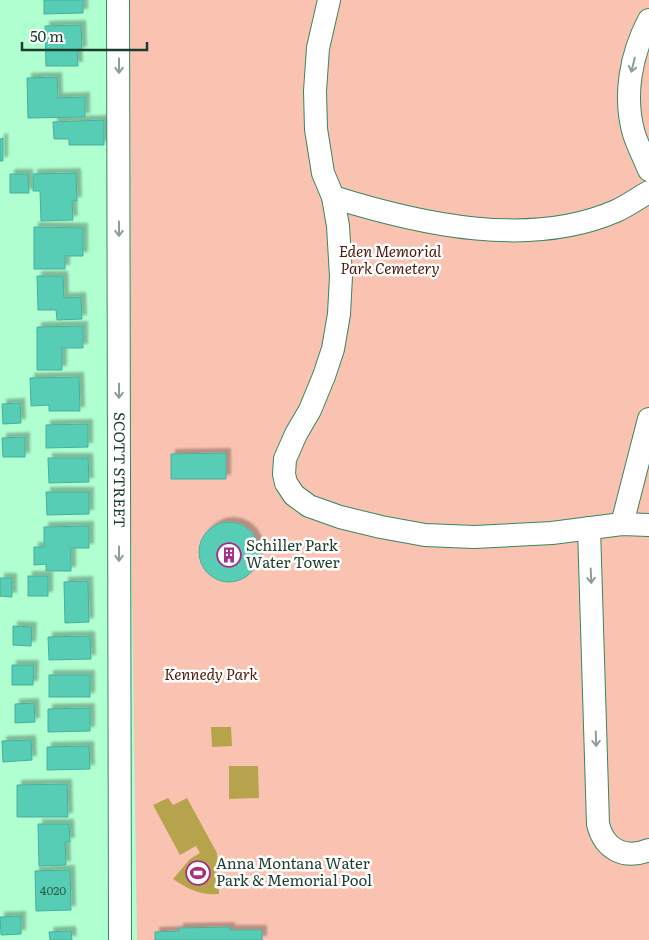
<svg xmlns="http://www.w3.org/2000/svg" width="649" height="940" viewBox="0 0 649 940" font-family="Literata,serif">
  <style>
    .green { fill: #fac3b1 }
    .water { fill: #b6a44c }
    .building { fill: #58cdb6; stroke: #46af9b; filter: url(#shadow) }
    .lines { fill: none; stroke-linecap: round; stroke-linejoin: round }
    .minor-casing { stroke: #37875e; stroke-width: 24 }
    .minor { stroke: #fff; stroke-width: 22 }
    .oneway { stroke: #8e9e95 }
    .labels { text-anchor: middle; stroke-width: 5; stroke-linejoin: round; paint-order: stroke }
    .number-label { font-size: 12px; fill: #2b614e }
    .park-label { font-size: 15px; font-style: italic; fill: #4d1906; stroke: #fff }
    .street-label { font-size: 15px; fill: #1c3d2b; stroke: #fff }
    .poi-label { font-size: 15px; fill: #1c3d2b; stroke: #fff; text-anchor: start }
  </style>
  <defs>
    <filter id="shadow"><feDropShadow dx="4.5" dy="-4.5" stdDeviation="1" flood-color="#0004"/></filter>
  </defs>
  <rect width="100%" height="100%" fill="#afffd0"/>
  <polygon class="green" points="130,0 649,0 649,940 137,940 131,522"/>
  <g class="water">
    <polygon points="211,727 231,727 232,746 212,747"/>
    <polygon points="229,766 258,766 259,798 229,799"/>
    <path d="M168,798L173,805L187,798L217,853L219,894C200,895 189,890 173,879L190,859L200,853L196,846L180,855L153,805Z"/>
  </g>
  <g class="building">
    <polygon points="44,0 83,0 83,13 44,14"/>
    <polygon points="81,25 82,51 77,51 78,66 46,66 45,26"/>
    <polygon points="57,77 58,98 85,97 85,117 28,118 27,78"/>
    <polygon points="104,120 104,145 69,145 69,139 54,139 53,122"/>
    <polygon points="3,138 3,161 0,161 0,139"/>
    <polygon points="76,173 77,201 72,201 73,220 41,221 40,191 33,191 33,174"/>
    <polygon points="10,174 28,174 29,193 10,193"/>
    <polygon points="34,227 83,228 83,256 65,256 65,269 34,269"/>
    <polygon points="37,276 63,276 64,298 81,297 82,319 57,320 56,310 38,310"/>
    <polygon points="83,326 83,348 62,348 62,370 37,370 37,327"/>
    <polygon points="79,377 80,411 49,411 49,405 31,406 30,378"/>
    <polygon points="20,403 21,423 3,424 2,404"/>
    <polygon points="88,424 88,447 46,448 46,425"/>
    <polygon points="25,437 25,457 3,457 2,438"/>
    <polygon points="226,453 226,479 171,479 171,454"/>
    <polygon points="48,458 88,458 89,482 49,483"/>
    <polygon points="46,492 89,492 89,514 47,515"/>
    <circle cx="229" cy="552" r="30"/>
    <polygon points="89,526 89,548 71,548 71,571 46,571 46,564 34,565 34,547 44,547 44,527"/>
    <rect x="28" y="576" width="20" height="20"/>
    <polygon points="0,578 12,578 12,597 0,596"/>
    <polygon points="88,581 89,622 65,623 64,582"/>
    <polygon points="13,626 32,627 31,646 13,645"/>
    <polygon points="90,636 91,659 49,660 48,637"/>
    <polygon points="12,665 34,665 33,685 12,685"/>
    <rect x="49" y="675" width="41" height="22"/>
    <polygon points="34,703 35,722 15,723 15,704"/>
    <polygon points="90,708 90,731 48,732 48,709"/>
    <polygon points="31,740 32,760 3,762 2,741"/>
    <polygon points="89,746 90,769 47,770 47,747"/>
    <polygon points="67,784 68,817 17,817 17,785"/>
    <polygon points="38,824 69,824 70,842 65,842 66,865 39,866"/>
    <polygon points="70,870 71,910 36,911 35,871"/>
    <polygon points="21,916 21,934 1,935 0,917"/>
    <polygon points="230,927 230,930 262,930 262,940 155,940 155,932 179,931 179,928"/>
    <polygon points="71,931 72,940 50,940 49,932"/>
  </g>
  <g class="lines">
    <g class="minor-casing">
      <g id="minor">
        <path id="s1" d="M118,0L120,940"/>
        <polyline points="329,0 318,48 315,91 316,129 323,173 333,197 338,226 341,276 339,314 333,349 324,376 310,410 296,434 285,459 284,474 286,483 294,495 309,506 340,517 381,527 425,535 474,537 552,533 622,524 649,525"/>
        <path d="M649,20C631,54 623,96 634,134C638,146 644,158 649,170"/>
        <path d="M333,197C419,224 529,249 616,211C627,206 638,198 649,192"/>
        <polyline points="622,524 649,419"/>
        <path d="M589,528L598,824C604,849 624,860 649,850"/>
      </g>
    </g>
    <use href="#minor" class="minor"/>
  </g>
  <defs><path id="oneway-shaft" d="M-6 0H5M1.5-3L5.5 0L1.5 3" fill="none" stroke-width="1.6" stroke-linecap="round" stroke-linejoin="round" transform="scale(1.25)"/></defs>
  <g class="oneway">
    <use href="#oneway-shaft" transform="translate(633 65) rotate(104)"/>
    <use href="#oneway-shaft" transform="translate(119 66) rotate(90)"/>
    <use href="#oneway-shaft" transform="translate(119 229) rotate(90)"/>
    <use href="#oneway-shaft" transform="translate(119 391) rotate(90)"/>
    <use href="#oneway-shaft" transform="translate(119 554) rotate(90)"/>
    <use href="#oneway-shaft" transform="translate(591 576) rotate(88)"/>
    <use href="#oneway-shaft" transform="translate(596 739) rotate(88)"/>
  </g>
  <defs>
    <g id="building-ring" transform="scale(1.25)"><circle r="9.5" fill="#fff" stroke="#a32f89" stroke-width="1.5"/><path d="M-4-6H4V6H1V3H-1V6H-4ZM-2.5-4.3h1.7v1.8h-1.7ZM.8-4.3h1.7v1.8H.8ZM-2.5-1h1.7V.8h-1.7ZM.8-1h1.7V.8H.8Z" fill="#a32f89"/></g>
    <g id="stadium-ring" transform="scale(1.25)"><circle r="9.5" fill="#fff" stroke="#a32f89" stroke-width="1.5"/><path d="M0-5a6.5 5 0 1 0 0 10a6.5 5 0 1 0 0-10ZM-3.5-1.8h7v3.6h-7Z" fill="#a32f89"/></g>
  </defs>
  <g fill-rule="evenodd">
    <use href="#building-ring" x="229" y="555"/>
    <use href="#stadium-ring" x="198" y="873"/>
  </g>
  <g class="labels">
    <g class="number-label">
      <text x="53" y="895">4020</text>
    </g>
    <g class="park-label">
      <text x="390" y="257">Eden Memorial<tspan x="390" dy="17">Park Cemetery</tspan></text>
      <text x="211" y="680">Kennedy Park</text>
    </g>
    <g class="street-label">
      <text dy="5" stroke="none"><textPath href="#s1" startOffset="470">SCOTT STREET</textPath></text>
    </g>
    <g class="poi-label">
      <text x="246" y="551">Schiller Park<tspan x="246" dy="17">Water Tower</tspan></text>
      <text x="216" y="869">Anna Montana Water<tspan x="216" dy="17">Park &amp; Memorial Pool</tspan></text>
    </g>
  </g>
  <path d="M22 42v8h125v-8" fill="none" stroke="#1c3d2b" stroke-width="2.5"/>
  <text x="30" y="42" font-size="15" fill="#1c3d2b" stroke="#ffffff" stroke-width="4" paint-order="stroke">50 m</text>
</svg>
